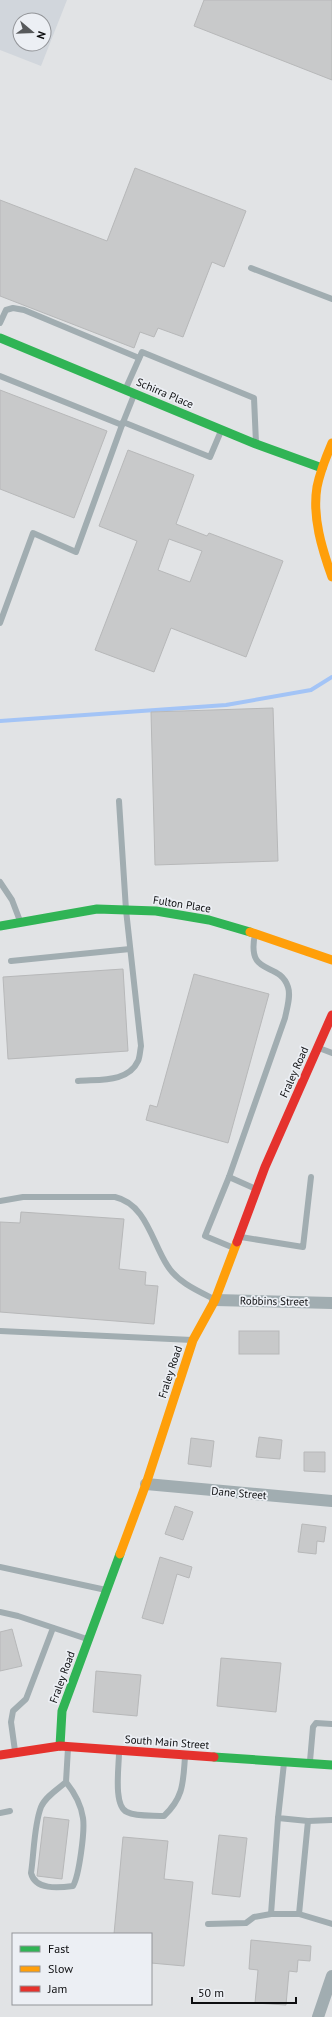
<svg xmlns="http://www.w3.org/2000/svg" width="332" height="2017" viewBox="0 0 332 2017" font-family="'PT Sans',sans-serif">
  <style>
    .built { fill: #d1d6dc; fill-rule: evenodd }
    .lines { fill: none; stroke-linecap: round; stroke-linejoin: round }
    .stream { stroke: #a3c4f6; stroke-width: 4 }
    .building { fill: #c8c9ca; stroke: #b7b8b9; fill-rule: evenodd }
    .lane { stroke: #a1adb1; stroke-width: 6 }
    .street { stroke: #a1adb1; stroke-width: 12 }
    .fast { stroke: #30b455; stroke-width: 9 }
    .slow { stroke: #ff9f0a; stroke-width: 9 }
    .jam { stroke: #e5322d; stroke-width: 9 }
    .labels { text-anchor: middle; stroke-width: 3.5; stroke-linejoin: round; paint-order: stroke }
    .street-label { font-size: 11px; fill: #0d0e10; stroke: #eceff4 }
  </style>
  <rect width="100%" height="100%" fill="#e1e3e5"/>
  <path class="built" d="M0,0H67L41,66L0,50ZM20,20H44V44H20Z"/>
  <g class="lines">
    <polyline class="stream" points="0,721 226,705 311,690 332,677"/>
  </g>
  <g class="building">
    <polygon points="204,0 332,0 332,80 194,26"/>
    <polygon points="135,168 246,211 224,267 212,262 183,337 158,328 154,337 140,332 134,348 0,296 0,200 107,241"/>
    <polygon points="0,390 107,431 74,518 0,489"/>
    <path d="M128,450L194,475L176,524L207,536L209,533L283,561L246,657L171,628L154,672L95,650L137,541L99,526ZM169,539L202,551L190,582L158,570Z"/>
    <polygon points="273,708 278,861 155,865 151,712"/>
    <polygon points="123,969 128,1051 8,1059 3,977"/>
    <polygon points="194,974 269,994 228,1143 146,1120 150,1105 157,1107"/>
    <polygon points="21,1212 124,1219 119,1269 146,1272 145,1285 158,1286 154,1324 0,1312 0,1222 20,1223"/>
    <rect x="239" y="1331" width="40" height="23"/>
    <polygon points="259,1437 282,1440 280,1459 256,1457"/>
    <polygon points="191,1438 214,1441 211,1467 188,1464"/>
    <polygon points="304,1452 325,1452 325,1472 304,1471"/>
    <polygon points="175,1506 193,1512 183,1540 165,1534"/>
    <polygon points="302,1524 326,1527 324,1542 317,1541 316,1554 298,1552"/>
    <polygon points="160,1557 192,1567 189,1578 177,1574 163,1624 142,1618"/>
    <polygon points="12,1629 22,1666 0,1671 0,1632"/>
    <polygon points="221,1658 281,1663 276,1712 217,1706"/>
    <polygon points="96,1671 141,1675 137,1716 93,1712"/>
    <polygon points="44,1817 69,1820 62,1879 37,1876"/>
    <polygon points="219,1835 247,1838 240,1897 212,1894"/>
    <polygon points="123,1837 168,1841 164,1879 193,1882 184,1966 151,1963 151,1934 114,1934"/>
    <polygon points="251,1940 311,1946 310,1961 298,1960 297,1972 289,1971 286,2005 255,2003 258,1970 249,1969"/>
  </g>
  <g class="lines">
    <g class="lane">
      <polyline points="251,268 332,299"/>
      <polyline points="0,323 6,310 13,308 24,310 139,358"/>
      <polyline points="0,376 122,425 134,395"/>
      <polyline points="126,388 142,352 254,398 256,443"/>
      <polyline points="123,422 210,457 221,431"/>
      <polyline points="0,623 33,533 76,552 122,425"/>
      <polyline points="0,882 12,900 20,921"/>
      <polyline points="11,961 130,949"/>
      <polyline points="319,1048 332,1053"/>
      <path d="M78,1081C98,1079 128,1083 138,1061C140,1057 140,1050 141,1046L126,910L119,801"/>
      <polyline points="229,1177 256,1189"/>
      <path d="M0,1201L23,1197H115C146,1204 152,1242 167,1265C177,1282 198,1291 214,1299"/>
      <polyline points="241,1237 303,1247 311,1177"/>
      <path d="M234,1248L205,1236L229,1177L285,1018C287,1008 291,996 288,987C279,960 246,978 255,934"/>
      <polyline points="0,1331 192,1340"/>
      <polyline points="0,1567 106,1590"/>
      <polyline points="0,1612 18,1616 87,1639"/>
      <polyline points="15,1751 11,1722 13,1711 26,1699 53,1628"/>
      <path d="M119,1753C119,1766 113,1806 127,1812C137,1817 153,1815 164,1816C184,1797 183,1782 185,1757"/>
      <polyline points="310,1761 313,1727 316,1723 332,1724"/>
      <polyline points="284,1763 278,1818 308,1821 299,1914 332,1924"/>
      <path d="M66,1782C74,1792 81,1804 83,1818C85,1831 79,1876 73,1886C58,1888 35,1890 31,1873C34,1853 34,1825 41,1807C45,1797 58,1789 66,1782L68,1748"/>
      <polyline points="0,1813 10,1811"/>
      <polyline points="308,1821 332,1820"/>
      <polyline points="271,1914 278,1818"/>
      <polyline points="208,1924 246,1923 254,1917 271,1914 299,1914"/>
    </g>
    <g class="street">
      <polyline points="215,1300 332,1303"/>
      <polyline points="146,1484 332,1501"/>
      <polyline points="318,2017 332,1976"/>
    </g>
    <g class="fast">
      <polyline points="0,338 256,444 322,468"/>
      <polyline points="0,926 97,909 156,911 209,920 250,932"/>
      <polyline points="60,1746 62,1711 120,1554"/>
      <polyline points="214,1757 332,1765"/>
    </g>
    <g class="slow">
      <path d="M332,443C326,457 320,472 317,487C312,517 322,549 332,577"/>
      <polyline points="250,932 332,960"/>
      <polyline points="120,1554 146,1484 193,1340 215,1300 237,1242"/>
    </g>
    <g class="jam">
      <polyline points="237,1242 265,1167 332,1015"/>
      <polyline points="0,1755 60,1746 214,1757"/>
    </g>
  </g>
  <g class="labels">
    <g class="street-label">
      <text transform="translate(165 393) rotate(23)" y="4">Schirra Place</text>
      <text transform="translate(182 904) rotate(9)" y="4">Fulton Place</text>
      <text transform="translate(294 1072) rotate(-66)" y="4">Fraley Road</text>
      <text transform="translate(274 1301) rotate(1)" y="4">Robbins Street</text>
      <text transform="translate(170 1372) rotate(-72)" y="4">Fraley Road</text>
      <text transform="translate(239 1493) rotate(5)" y="4">Dane Street</text>
      <text transform="translate(62 1677) rotate(-70)" y="4">Fraley Road</text>
      <text transform="translate(167 1742) rotate(4)" y="4">South Main Street</text>
    </g>
  </g>
  <rect x="12" y="1933" width="140" height="72" fill="#eceff4" stroke="#939599"/>
  <rect x="20" y="1946" width="20" height="6" fill="#30b455" stroke="#939599"/>
  <text x="48" y="1953" font-size="12" fill="#0d0e10">Fast</text>
  <rect x="20" y="1966" width="20" height="6" fill="#ff9f0a" stroke="#939599"/>
  <text x="48" y="1973" font-size="12" fill="#0d0e10">Slow</text>
  <rect x="20" y="1986" width="20" height="6" fill="#e5322d" stroke="#939599"/>
  <text x="48" y="1993" font-size="12" fill="#0d0e10">Jam</text>
  <g transform="translate(32 32) rotate(109)"><circle r="19" fill="#eceff4" stroke="#939599"/>
  <path d="M0-3L7 15L0 10L-7 15Z" fill="#57595b"/>
  <text y="-6" font-size="11" font-weight="bold" text-anchor="middle" fill="#0d0e10">N</text>
  </g>
  <path d="M192 1997v6h104v-6" fill="none" stroke="#0d0e10" stroke-width="2"/>
  <text x="198" y="1997" font-size="12" fill="#0d0e10" stroke="#eceff4" stroke-width="3" paint-order="stroke">50 m</text>
</svg>
